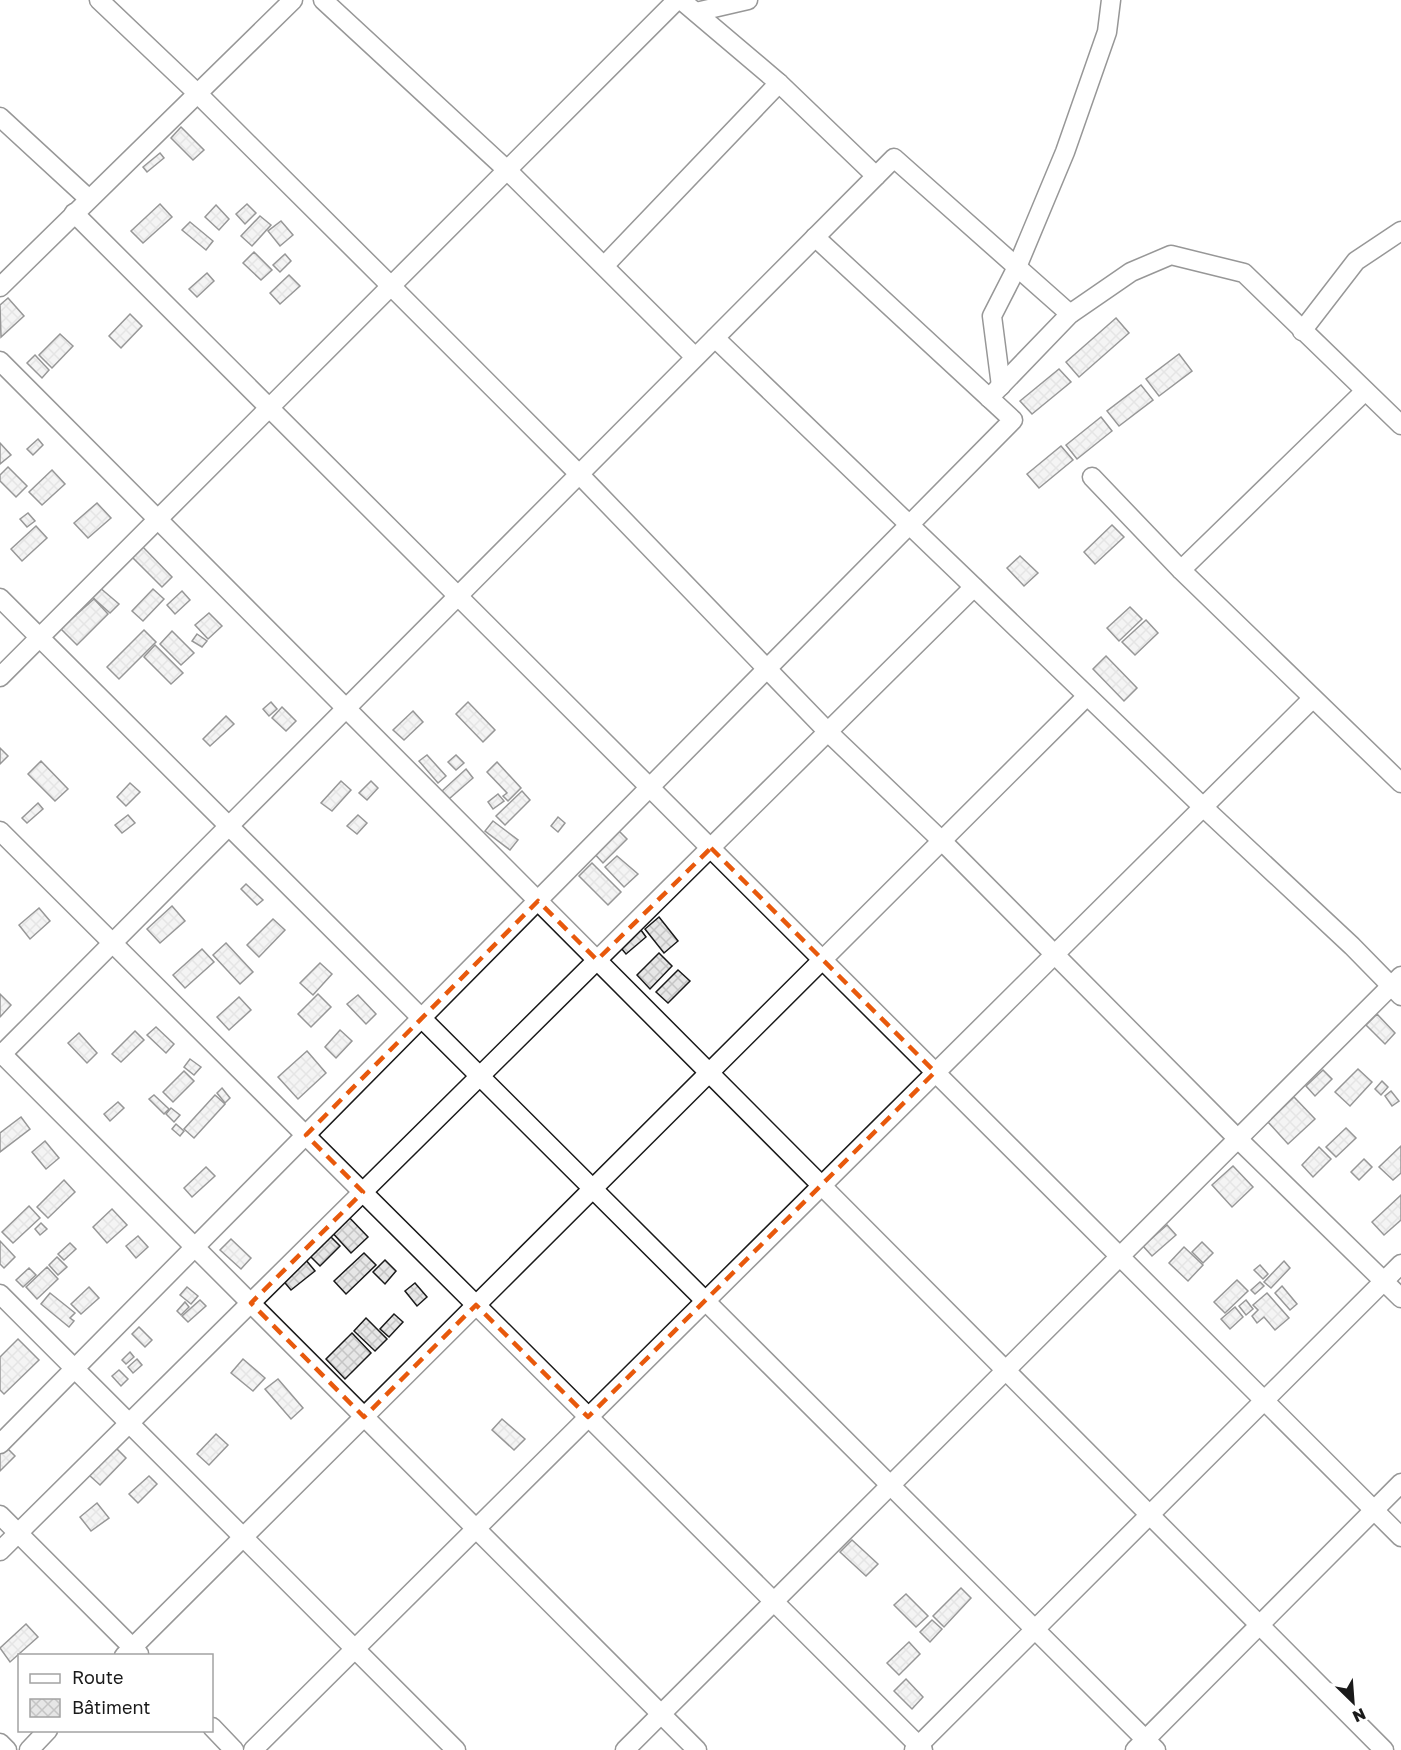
<svg xmlns="http://www.w3.org/2000/svg" width="1401" height="1750" viewBox="0 0 1401 1750" font-family="'Golos Text',sans-serif">
  <style>
    .building { fill: url(#building-cross-hatch); stroke: #1a1a1a; stroke-width: 1.5 }
    .lines { fill: none; stroke-linecap: round; stroke-linejoin: round }
    .minor-casing { stroke: #1a1a1a; stroke-width: 21 }
    .minor { stroke: #fff; stroke-width: 18 }
    .marked { fill: none; stroke: #e8590c; stroke-width: 4.5; stroke-dasharray: 12 8; stroke-linejoin: round }
  </style>
  <defs>
    <pattern id="building-cross-hatch" width="8" height="8" patternUnits="userSpaceOnUse" patternTransform="scale(1.5)"><rect width="8" height="8" fill="#e6e6e6"/><path d="M0 0l8 8M0 8l8-8" fill="none" stroke="#c5c5c5"/></pattern>
  </defs>
  <rect width="100%" height="100%" fill="#fff"/>
  <g class="building">
    <polygon points="181,127 204,150 193,160 171,138"/>
    <polygon points="160,153 164,158 147,172 143,167"/>
    <polygon points="160,204 172,217 143,243 131,231"/>
    <polygon points="247,204 256,213 245,224 236,214"/>
    <polygon points="216,205 229,219 219,230 205,217"/>
    <polygon points="260,216 271,225 252,246 241,236"/>
    <polygon points="281,221 293,235 280,246 268,231"/>
    <polygon points="190,222 213,241 206,250 182,230"/>
    <polygon points="254,252 272,270 261,280 243,263"/>
    <polygon points="285,254 291,261 280,272 273,265"/>
    <polygon points="207,273 214,281 197,297 189,289"/>
    <polygon points="289,275 300,286 280,304 270,293"/>
    <polygon points="8,298 24,316 1,337 0,305"/>
    <polygon points="130,314 142,326 121,348 109,336"/>
    <polygon points="1116,318 1129,333 1079,377 1066,362"/>
    <polygon points="60,334 73,346 52,368 39,355"/>
    <polygon points="1179,354 1192,371 1159,396 1146,379"/>
    <polygon points="35,355 49,370 42,378 27,363"/>
    <polygon points="1059,369 1071,382 1032,414 1020,401"/>
    <polygon points="1141,385 1153,400 1119,426 1107,411"/>
    <polygon points="1101,417 1112,431 1077,459 1066,445"/>
    <polygon points="38,439 43,445 33,455 27,449"/>
    <polygon points="0,443 11,455 0,464"/>
    <polygon points="1061,446 1073,460 1039,488 1027,474"/>
    <polygon points="8,467 27,486 16,497 0,481 0,475"/>
    <polygon points="52,470 65,484 42,505 29,492"/>
    <polygon points="97,503 111,518 88,538 74,523"/>
    <polygon points="28,513 35,521 27,527 20,519"/>
    <polygon points="1112,525 1124,537 1095,564 1084,552"/>
    <polygon points="36,526 47,538 22,561 11,549"/>
    <polygon points="141,545 172,577 162,587 130,555"/>
    <polygon points="1020,556 1038,573 1024,586 1007,568"/>
    <polygon points="99,587 119,604 110,613 91,596"/>
    <polygon points="153,589 164,599 143,621 132,611"/>
    <polygon points="182,591 190,600 175,614 167,605"/>
    <polygon points="94,599 108,614 77,645 58,626 65,619 68,622"/>
    <polygon points="1130,607 1142,619 1119,641 1107,628"/>
    <polygon points="209,613 222,626 208,639 195,625"/>
    <polygon points="1146,620 1158,633 1135,655 1122,642"/>
    <polygon points="144,630 156,642 119,679 107,667"/>
    <polygon points="172,631 194,653 181,665 160,644"/>
    <polygon points="197,634 207,641 202,647 192,641"/>
    <polygon points="155,645 183,673 171,684 144,657"/>
    <polygon points="1106,656 1137,688 1124,701 1093,669"/>
    <polygon points="271,702 277,709 269,716 263,709"/>
    <polygon points="468,702 495,730 483,742 456,714"/>
    <polygon points="282,707 296,721 286,731 272,718"/>
    <polygon points="413,711 423,722 404,740 393,730"/>
    <polygon points="226,716 234,724 210,746 203,739"/>
    <polygon points="0,748 8,756 0,764"/>
    <polygon points="427,755 446,776 438,783 419,761"/>
    <polygon points="456,755 464,763 456,770 448,762"/>
    <polygon points="41,761 68,789 55,801 28,774"/>
    <polygon points="497,762 521,788 508,801 503,796 507,793 487,772"/>
    <polygon points="466,769 473,778 449,799 442,791"/>
    <polygon points="341,781 351,790 332,811 321,803"/>
    <polygon points="371,781 378,788 367,800 359,793"/>
    <polygon points="130,783 140,792 126,806 117,797"/>
    <polygon points="522,791 530,800 505,825 496,816"/>
    <polygon points="498,794 504,801 493,809 488,802"/>
    <polygon points="38,803 43,809 27,823 22,818"/>
    <polygon points="128,815 135,823 122,833 115,825"/>
    <polygon points="358,815 367,823 357,834 347,826"/>
    <polygon points="558,817 565,823 558,832 551,826"/>
    <polygon points="493,821 518,840 510,850 485,831"/>
    <polygon points="618,830 627,839 603,863 591,850"/>
    <polygon points="617,856 638,874 624,887 605,867"/>
    <polygon points="592,863 621,892 608,905 579,876"/>
    <polygon points="246,884 263,900 257,905 241,889"/>
    <polygon points="172,906 185,921 160,943 147,929"/>
    <polygon points="39,908 50,921 30,939 19,925"/>
    <polygon points="659,917 678,941 664,953 645,929"/>
    <polygon points="273,919 285,930 259,957 247,945"/>
    <polygon points="638,926 646,937 626,954 617,943"/>
    <polygon points="226,943 253,972 240,984 213,955"/>
    <polygon points="202,949 214,962 185,988 173,975"/>
    <polygon points="659,953 672,966 650,989 637,975"/>
    <polygon points="320,963 332,974 313,995 300,983"/>
    <polygon points="678,970 690,981 668,1003 656,992"/>
    <polygon points="0,994 11,1005 0,1017"/>
    <polygon points="318,994 331,1007 311,1027 298,1014"/>
    <polygon points="358,995 376,1014 366,1024 347,1004"/>
    <polygon points="239,997 251,1010 229,1030 217,1017"/>
    <polygon points="1377,1014 1395,1033 1385,1044 1366,1025"/>
    <polygon points="156,1027 174,1044 166,1053 147,1035"/>
    <polygon points="340,1030 352,1041 336,1058 325,1047"/>
    <polygon points="135,1031 144,1040 121,1062 112,1054"/>
    <polygon points="79,1033 97,1053 87,1063 68,1043"/>
    <polygon points="307,1051 326,1073 298,1099 278,1077"/>
    <polygon points="190,1059 201,1067 194,1075 184,1067"/>
    <polygon points="1358,1069 1372,1082 1350,1106 1335,1092"/>
    <polygon points="1323,1070 1332,1079 1315,1096 1306,1086"/>
    <polygon points="184,1071 194,1081 173,1102 163,1092"/>
    <polygon points="1382,1081 1388,1087 1381,1095 1375,1089"/>
    <polygon points="222,1088 230,1098 225,1103 217,1093"/>
    <polygon points="1391,1091 1399,1101 1392,1106 1385,1096"/>
    <polygon points="154,1095 169,1109 164,1114 149,1099"/>
    <polygon points="215,1095 225,1104 194,1138 184,1129"/>
    <polygon points="1294,1097 1315,1119 1288,1144 1268,1122"/>
    <polygon points="118,1102 124,1108 110,1121 104,1114"/>
    <polygon points="171,1108 180,1115 174,1122 166,1114"/>
    <polygon points="21,1117 30,1129 0,1152 0,1133"/>
    <polygon points="176,1124 184,1131 180,1136 172,1129"/>
    <polygon points="1346,1128 1356,1138 1336,1157 1326,1147"/>
    <polygon points="45,1141 59,1158 46,1169 32,1152"/>
    <polygon points="1401,1146 1401,1173 1393,1180 1379,1167"/>
    <polygon points="1319,1147 1331,1159 1313,1177 1302,1165"/>
    <polygon points="1364,1159 1372,1167 1359,1180 1351,1172"/>
    <polygon points="1233,1166 1253,1187 1232,1207 1212,1185"/>
    <polygon points="206,1167 215,1176 192,1197 184,1188"/>
    <polygon points="64,1180 75,1192 48,1218 37,1207"/>
    <polygon points="1401,1195 1401,1220 1384,1235 1372,1222"/>
    <polygon points="29,1206 40,1218 13,1243 2,1232"/>
    <polygon points="112,1209 127,1225 107,1243 93,1227"/>
    <polygon points="345,1213 368,1237 351,1253 329,1229"/>
    <polygon points="41,1223 47,1229 40,1235 35,1229"/>
    <polygon points="1167,1225 1176,1235 1152,1256 1143,1246"/>
    <polygon points="138,1236 148,1247 136,1258 126,1246"/>
    <polygon points="330,1236 340,1246 320,1266 310,1256"/>
    <polygon points="231,1239 251,1258 241,1269 220,1250"/>
    <polygon points="0,1241 15,1257 4,1268 0,1264"/>
    <polygon points="1202,1242 1213,1253 1203,1263 1192,1252"/>
    <polygon points="70,1243 76,1249 64,1260 58,1254"/>
    <polygon points="1184,1247 1203,1265 1188,1281 1169,1263"/>
    <polygon points="364,1253 376,1265 346,1294 334,1281"/>
    <polygon points="57,1257 67,1267 58,1275 49,1265"/>
    <polygon points="305,1259 315,1271 291,1290 281,1278"/>
    <polygon points="385,1260 396,1271 385,1284 373,1272"/>
    <polygon points="1284,1261 1290,1268 1271,1288 1264,1282"/>
    <polygon points="1260,1265 1268,1274 1263,1279 1254,1270"/>
    <polygon points="47,1267 58,1279 37,1299 26,1287"/>
    <polygon points="29,1268 36,1275 23,1287 16,1280"/>
    <polygon points="1237,1280 1248,1291 1225,1313 1214,1302"/>
    <polygon points="1260,1282 1264,1286 1255,1294 1251,1290"/>
    <polygon points="415,1283 427,1297 417,1306 405,1291"/>
    <polygon points="1282,1286 1297,1304 1290,1310 1275,1293"/>
    <polygon points="89,1287 99,1298 81,1314 71,1304"/>
    <polygon points="187,1287 198,1296 191,1304 180,1295"/>
    <polygon points="50,1293 75,1313 70,1318 74,1321 69,1327 41,1304"/>
    <polygon points="1267,1293 1289,1318 1275,1330 1264,1317 1257,1323 1252,1316 1258,1310 1253,1305"/>
    <polygon points="200,1300 206,1306 188,1322 182,1316"/>
    <polygon points="1246,1300 1253,1309 1246,1315 1239,1306"/>
    <polygon points="185,1302 189,1307 181,1315 177,1311"/>
    <polygon points="1235,1307 1243,1317 1230,1329 1221,1319"/>
    <polygon points="394,1314 403,1322 389,1337 380,1329"/>
    <polygon points="366,1318 387,1339 375,1351 354,1331"/>
    <polygon points="139,1327 152,1340 145,1347 132,1334"/>
    <polygon points="352,1333 371,1353 345,1379 326,1359"/>
    <polygon points="18,1339 39,1360 4,1394 0,1390 0,1357"/>
    <polygon points="130,1352 134,1357 126,1364 122,1360"/>
    <polygon points="137,1359 142,1365 133,1373 128,1367"/>
    <polygon points="243,1359 265,1378 253,1391 231,1373"/>
    <polygon points="119,1370 128,1379 121,1386 112,1376"/>
    <polygon points="278,1379 303,1408 291,1419 265,1389"/>
    <polygon points="502,1419 525,1439 514,1450 492,1430"/>
    <polygon points="216,1434 228,1445 209,1465 197,1454"/>
    <polygon points="4,1445 15,1456 0,1471 0,1449"/>
    <polygon points="115,1447 126,1458 100,1485 89,1475"/>
    <polygon points="149,1476 157,1484 138,1503 129,1494"/>
    <polygon points="97,1503 109,1518 91,1531 80,1517"/>
    <polygon points="852,1540 878,1564 866,1576 840,1552"/>
    <polygon points="961,1588 971,1598 944,1627 933,1616"/>
    <polygon points="906,1594 928,1616 916,1627 894,1605"/>
    <polygon points="932,1620 942,1629 930,1642 920,1632"/>
    <polygon points="26,1624 38,1637 10,1662 0,1648"/>
    <polygon points="909,1642 920,1654 899,1675 887,1663"/>
    <polygon points="906,1679 923,1697 912,1709 894,1691"/>
  </g>
  <g class="lines">
    <g class="minor-casing">
      <g id="minor">
        <polyline points="99,0 196,92 391,286 579,474 828,732 942,841 1238,1139 1401,1298"/>
        <polyline points="323,0 507,170 695,357"/>
        <polyline points="681,0 779,83 876,176"/>
        <polyline points="696,12 748,0"/>
        <polyline points="0,117 89,199"/>
        <polyline points="74,213 1401,1537"/>
        <polyline points="605,265 779,83"/>
        <polyline points="0,287 293,0"/>
        <polyline points="1302,331 1356,261 1401,231"/>
        <polyline points="715,338 1202,806 1352,946 1401,996"/>
        <polyline points="0,361 1384,1750"/>
        <polyline points="1001,386 992,316 1017,267 1065,152 1107,32 1111,0"/>
        <polyline points="989,398 1070,314 1131,272 1171,255 1244,273 1401,425"/>
        <polyline points="1092,477 1181,570 1401,783"/>
        <polyline points="1181,570 1365,391"/>
        <polyline points="0,598 1156,1750"/>
        <polyline points="0,677 677,0"/>
        <polyline points="0,831 923,1750"/>
        <polyline points="0,1052 697,1750"/>
        <polyline points="0,1056 894,158 1070,314"/>
        <polyline points="0,1294 456,1750"/>
        <polyline points="0,1444 1013,420 815,237"/>
        <polyline points="0,1515 139,1654"/>
        <polyline points="0,1551 974,587"/>
        <polyline points="124,1656 1087,696"/>
        <polyline points="212,1727 234,1750"/>
        <polyline points="0,1743 7,1750"/>
        <polyline points="29,1750 48,1730"/>
        <polyline points="253,1750 1312,699"/>
        <polyline points="625,1750 1401,976"/>
        <polyline points="914,1750 1401,1264"/>
        <polyline points="1135,1750 1401,1483"/>
      </g>
    </g>
    <use href="#minor" class="minor"/>
  </g>
  <path d="M0 0H1401V1750H0ZM711,848L935,1072L588,1417L476,1305L364,1417L251,1303L363,1192L306,1135L538,901L597,960Z" fill="#fff" fill-opacity=".55" fill-rule="evenodd"/>
  <path class="marked" d="M711,848L935,1072L588,1417L476,1305L364,1417L251,1303L363,1192L306,1135L538,901L597,960Z"/>
  <rect x="18" y="1654" width="195" height="78" fill="#ffffff" stroke="#a3a3a3" stroke-width="1.5"/>
  <rect x="30" y="1674" width="30" height="9" fill="#ffffff" stroke="#a3a3a3" stroke-width="1.5"/>
  <text x="72" y="1684" font-size="18" fill="#1a1a1a">Route</text>
  <rect x="30" y="1699" width="30" height="18" fill="url(#building-cross-hatch)" stroke="#a3a3a3" stroke-width="1.5"/>
  <text x="72" y="1714" font-size="18" fill="#1a1a1a">Bâtiment</text>
  <g transform="translate(1353 1702) rotate(155)" stroke="#ffffff" stroke-width="4.5" paint-order="stroke">
  <path d="M0-4.5L10 22L0 15L-10 22Z" fill="#1a1a1a"/>
  <text y="-9" font-size="16" font-weight="bold" text-anchor="middle" fill="#1a1a1a">N</text>
  </g>
</svg>
